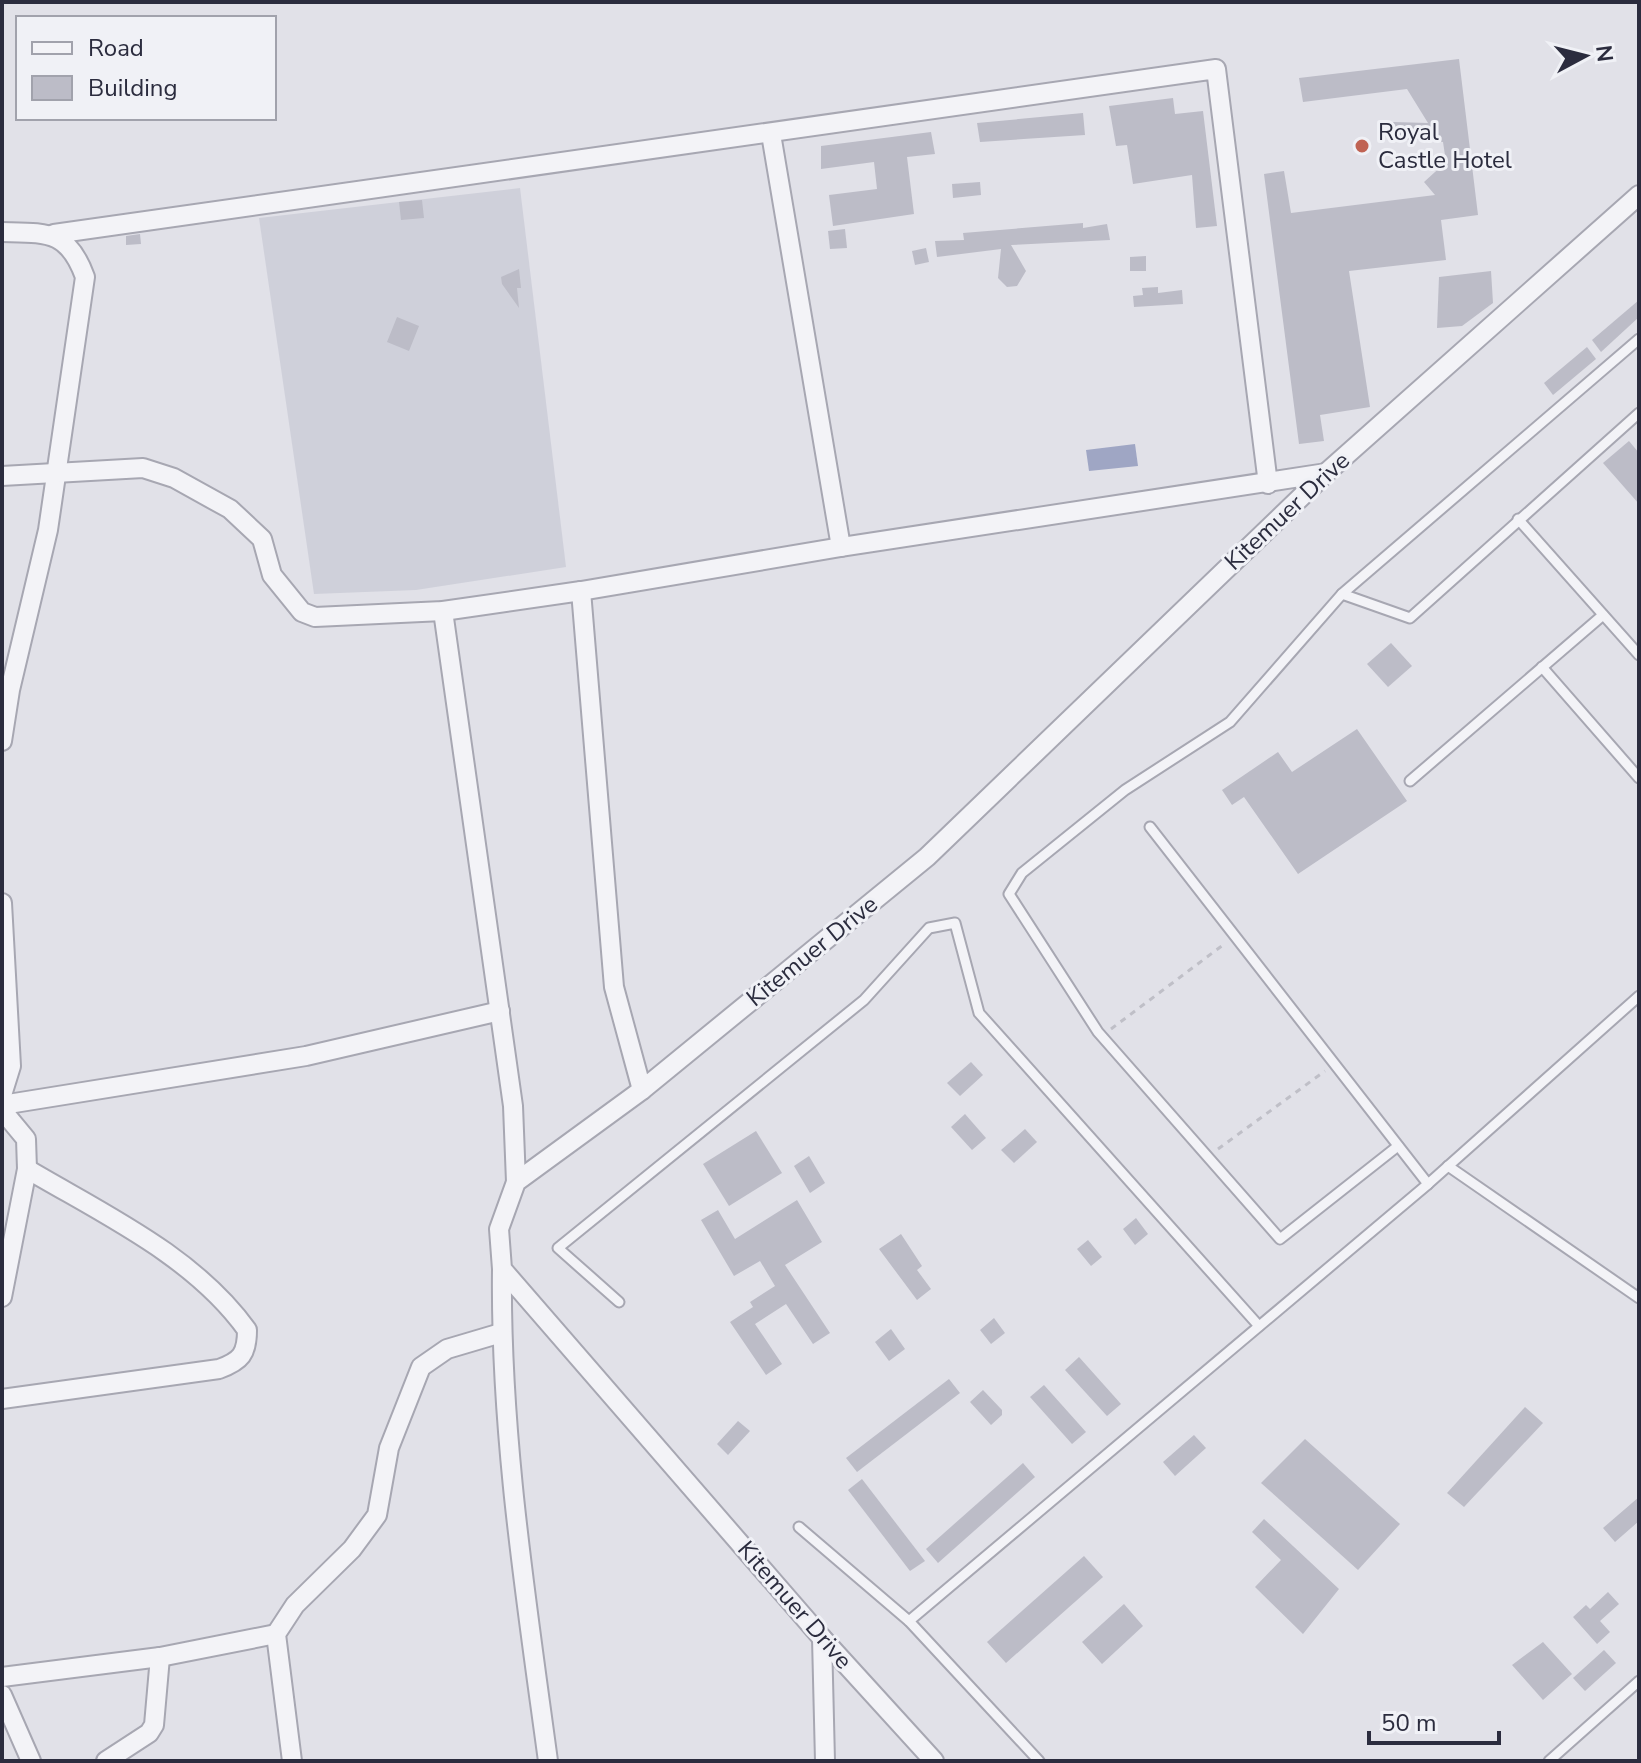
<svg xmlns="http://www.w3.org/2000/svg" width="1641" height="1763" viewBox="0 0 1641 1763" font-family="'Nunito Sans',sans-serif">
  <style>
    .built { fill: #cfd0da }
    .water { fill: #9fa6c4 }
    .building { fill: #bcbcc7 }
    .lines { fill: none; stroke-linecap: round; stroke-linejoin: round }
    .lane-casing { stroke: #a7a7b2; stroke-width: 13 }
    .street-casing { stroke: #a7a7b2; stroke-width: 22 }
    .path { stroke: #bfbfc7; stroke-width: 3; stroke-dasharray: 6 6; stroke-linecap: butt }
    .lane { stroke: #f3f3f7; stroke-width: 9 }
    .street { stroke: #f3f3f7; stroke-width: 18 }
    .poi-dot { fill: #c06353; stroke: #f0f1f6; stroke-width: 3 }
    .labels { text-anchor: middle; stroke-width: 6; stroke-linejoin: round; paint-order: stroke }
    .poi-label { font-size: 24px; fill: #2b2c3e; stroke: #f0f1f6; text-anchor: start }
    .street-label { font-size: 24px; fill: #2b2c3e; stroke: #f0f1f6 }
  </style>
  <rect width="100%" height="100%" fill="#e1e1e8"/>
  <polygon class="built" points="520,188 566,567 416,590 314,594 259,218"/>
  <polygon class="water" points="1135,444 1138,466 1089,471 1086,450"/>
  <g class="building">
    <polygon points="1459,59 1478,215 1441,220 1446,260 1349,271 1370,407 1320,415 1324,441 1299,444 1264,174 1284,171 1291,213 1435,195 1424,182 1446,162 1443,142 1413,139 1393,141 1393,122 1428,123 1407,89 1303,102 1299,78"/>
    <polygon points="1173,98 1175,114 1203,111 1217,226 1196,228 1192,175 1133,184 1127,145 1116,146 1109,106"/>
    <polygon points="1083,113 1085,135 980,142 977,123"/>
    <polygon points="931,132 935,154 907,157 914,214 833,226 829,195 877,189 874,162 821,169 821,146"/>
    <polygon points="980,182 981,195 953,198 952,184"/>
    <polygon points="422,200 424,218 401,220 399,202"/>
    <polygon points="1083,223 1083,228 1107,224 1110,240 1011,245 1026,271 1017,286 1007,287 998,278 1001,249 937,257 935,241 964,240 963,233"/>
    <polygon points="845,229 847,248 830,249 828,231"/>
    <polygon points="140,234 141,244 126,245 126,236"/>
    <polygon points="926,248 929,262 915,265 912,251"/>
    <polygon points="1146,256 1146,271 1130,271 1130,257"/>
    <polygon points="519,269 521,288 517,288 519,308 502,284 501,277"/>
    <polygon points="1491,271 1493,303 1462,326 1437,328 1439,277"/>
    <polygon points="1158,287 1158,293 1182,290 1183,304 1134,307 1133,296 1143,295 1142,288"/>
    <polygon points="1639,300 1639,317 1601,352 1592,340"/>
    <polygon points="397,317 419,326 409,351 387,342"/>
    <polygon points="1587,347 1596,359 1553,395 1544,383"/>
    <polygon points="1629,441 1639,453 1639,504 1603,463"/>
    <polygon points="1391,643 1412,666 1388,687 1367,664"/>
    <polygon points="1357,729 1407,801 1298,874 1244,797 1232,805 1222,790 1278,752 1292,772"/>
    <polygon points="971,1062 983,1075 960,1096 947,1083"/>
    <polygon points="965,1114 986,1138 972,1150 951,1127"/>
    <polygon points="1025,1129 1037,1142 1014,1163 1001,1150"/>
    <polygon points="756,1131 782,1173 729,1206 703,1164"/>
    <polygon points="809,1156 825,1183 810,1193 794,1166"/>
    <polygon points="797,1200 822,1242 785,1265 830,1333 813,1344 786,1304 755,1324 782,1364 766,1375 730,1322 753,1307 750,1302 775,1286 760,1261 734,1276 701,1220 718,1210 735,1239"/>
    <polygon points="1136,1218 1148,1234 1135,1245 1123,1229"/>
    <polygon points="901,1234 922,1266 917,1270 931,1289 917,1300 879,1249"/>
    <polygon points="1088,1240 1102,1257 1091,1266 1077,1249"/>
    <polygon points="994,1318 1005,1333 991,1344 980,1330"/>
    <polygon points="891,1329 905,1349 889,1361 875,1342"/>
    <polygon points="1079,1357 1121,1404 1107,1416 1065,1370"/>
    <polygon points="949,1379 960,1393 857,1472 846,1458"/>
    <polygon points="1044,1385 1086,1432 1072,1444 1030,1397"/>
    <polygon points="983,1390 1002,1410 1002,1415 991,1425 970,1402"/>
    <polygon points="1525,1407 1543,1423 1464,1507 1447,1493"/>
    <polygon points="738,1421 750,1431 728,1455 717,1444"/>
    <polygon points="1194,1435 1206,1448 1175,1476 1163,1462"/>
    <polygon points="1305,1439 1400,1524 1358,1570 1261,1483"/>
    <polygon points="1023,1463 1035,1477 938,1563 926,1549"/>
    <polygon points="862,1479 925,1561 910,1571 848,1490"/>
    <polygon points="1639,1497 1639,1521 1615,1542 1603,1528"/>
    <polygon points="1264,1519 1339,1589 1303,1634 1255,1587 1281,1560 1252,1532"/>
    <polygon points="1084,1556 1103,1577 1006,1663 987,1642"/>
    <polygon points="1608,1592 1619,1604 1600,1621 1610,1632 1597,1644 1573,1617 1586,1605 1590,1609"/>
    <polygon points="1124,1604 1143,1626 1102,1664 1082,1642"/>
    <polygon points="1543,1642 1572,1674 1543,1700 1512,1665"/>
    <polygon points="1604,1650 1616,1663 1585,1691 1573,1678"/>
  </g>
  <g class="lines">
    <g class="lane-casing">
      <g id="lane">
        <polyline points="1518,519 1639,655"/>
        <polyline points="1342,594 1410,618 1639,413"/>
        <polyline points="1542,667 1639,778"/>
        <polyline points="1410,781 1603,615"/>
        <polyline points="1150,827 1428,1184"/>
        <polyline points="1398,1146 1280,1239 1098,1032 1009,894 1022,873 1125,790 1230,722 1342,594 1639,339"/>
        <polyline points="1448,1166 1639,1298"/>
        <polyline points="619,1302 558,1248 864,1000 929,928 955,923 979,1013 1259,1326"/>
        <polyline points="799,1527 909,1621 1039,1761"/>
        <polyline points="909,1621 1428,1184 1639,996"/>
        <polyline points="1549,1761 1639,1681"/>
      </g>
    </g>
    <g class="street-casing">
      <g id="street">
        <polyline points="771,134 841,547"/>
        <path d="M2,232C47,233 68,230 85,277L48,530L10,690L2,741"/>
        <polyline points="54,234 1216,69 1268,484"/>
        <polyline points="2,476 143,468 174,478 230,509 262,539 272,575 302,612 315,617 443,611 581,591 841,547 1326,473"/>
        <polyline points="581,591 614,987 642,1090"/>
        <polyline points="443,611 513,1106 516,1182"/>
        <polyline points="2,903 11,1066 2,1095"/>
        <polyline points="2,1105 306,1056 500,1011"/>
        <polyline points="2,1110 26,1139 27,1169 2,1297"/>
        <path d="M502,1269C500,1434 526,1598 548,1761"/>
        <path d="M2,1399L219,1369C241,1361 247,1354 247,1330C194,1256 103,1214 27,1169"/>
        <polyline points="822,1638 825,1761"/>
        <polyline points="2,1677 160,1657 276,1634"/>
        <polyline points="2,1695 31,1761"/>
        <polyline points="106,1761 149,1733 154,1725 160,1657"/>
        <polyline points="292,1761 276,1634 295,1605 352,1549 377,1515 389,1448 421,1367 447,1349 501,1333"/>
        <polyline points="934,1761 822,1638 502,1269 499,1229 516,1182 642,1090 927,857 1326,473 1639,195"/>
      </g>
    </g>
    <g class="path">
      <polyline points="1111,1029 1223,945"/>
      <polyline points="1218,1149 1325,1071"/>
    </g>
    <use href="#lane" class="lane"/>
    <use href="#street" class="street"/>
  </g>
  <circle class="poi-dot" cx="1362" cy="146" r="8"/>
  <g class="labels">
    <g class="poi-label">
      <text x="1378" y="140">Royal<tspan x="1378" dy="28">Castle Hotel</tspan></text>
    </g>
    <g class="street-label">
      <text transform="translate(1287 511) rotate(-43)" y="8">Kitemuer Drive</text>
      <text transform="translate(812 951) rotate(-39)" y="8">Kitemuer Drive</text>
      <text transform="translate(795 1605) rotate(49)" y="8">Kitemuer Drive</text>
    </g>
  </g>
  <rect width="1641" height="1763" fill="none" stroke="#2b2c3e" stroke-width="8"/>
  <rect x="16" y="16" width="260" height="104" fill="#f0f1f6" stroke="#a1a2ac" stroke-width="2"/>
  <rect x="32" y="42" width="40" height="12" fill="#f3f3f7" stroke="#a1a2ac" stroke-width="2"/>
  <text x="88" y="56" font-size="24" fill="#2b2c3e">Road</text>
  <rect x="32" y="76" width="40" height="24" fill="#bcbcc7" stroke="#a1a2ac" stroke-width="2"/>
  <text x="88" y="96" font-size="24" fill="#2b2c3e">Building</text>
  <g transform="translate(1585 56) rotate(83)" stroke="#f0f1f6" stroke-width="6" paint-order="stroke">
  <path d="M0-6L14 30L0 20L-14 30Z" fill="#2b2c3e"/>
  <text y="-12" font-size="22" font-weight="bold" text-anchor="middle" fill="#2b2c3e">N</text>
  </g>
  <path d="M1369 1731v12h130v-12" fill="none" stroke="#2b2c3e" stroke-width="4"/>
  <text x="1381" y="1731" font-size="24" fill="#2b2c3e" stroke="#f0f1f6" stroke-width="6" paint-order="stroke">50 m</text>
</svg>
